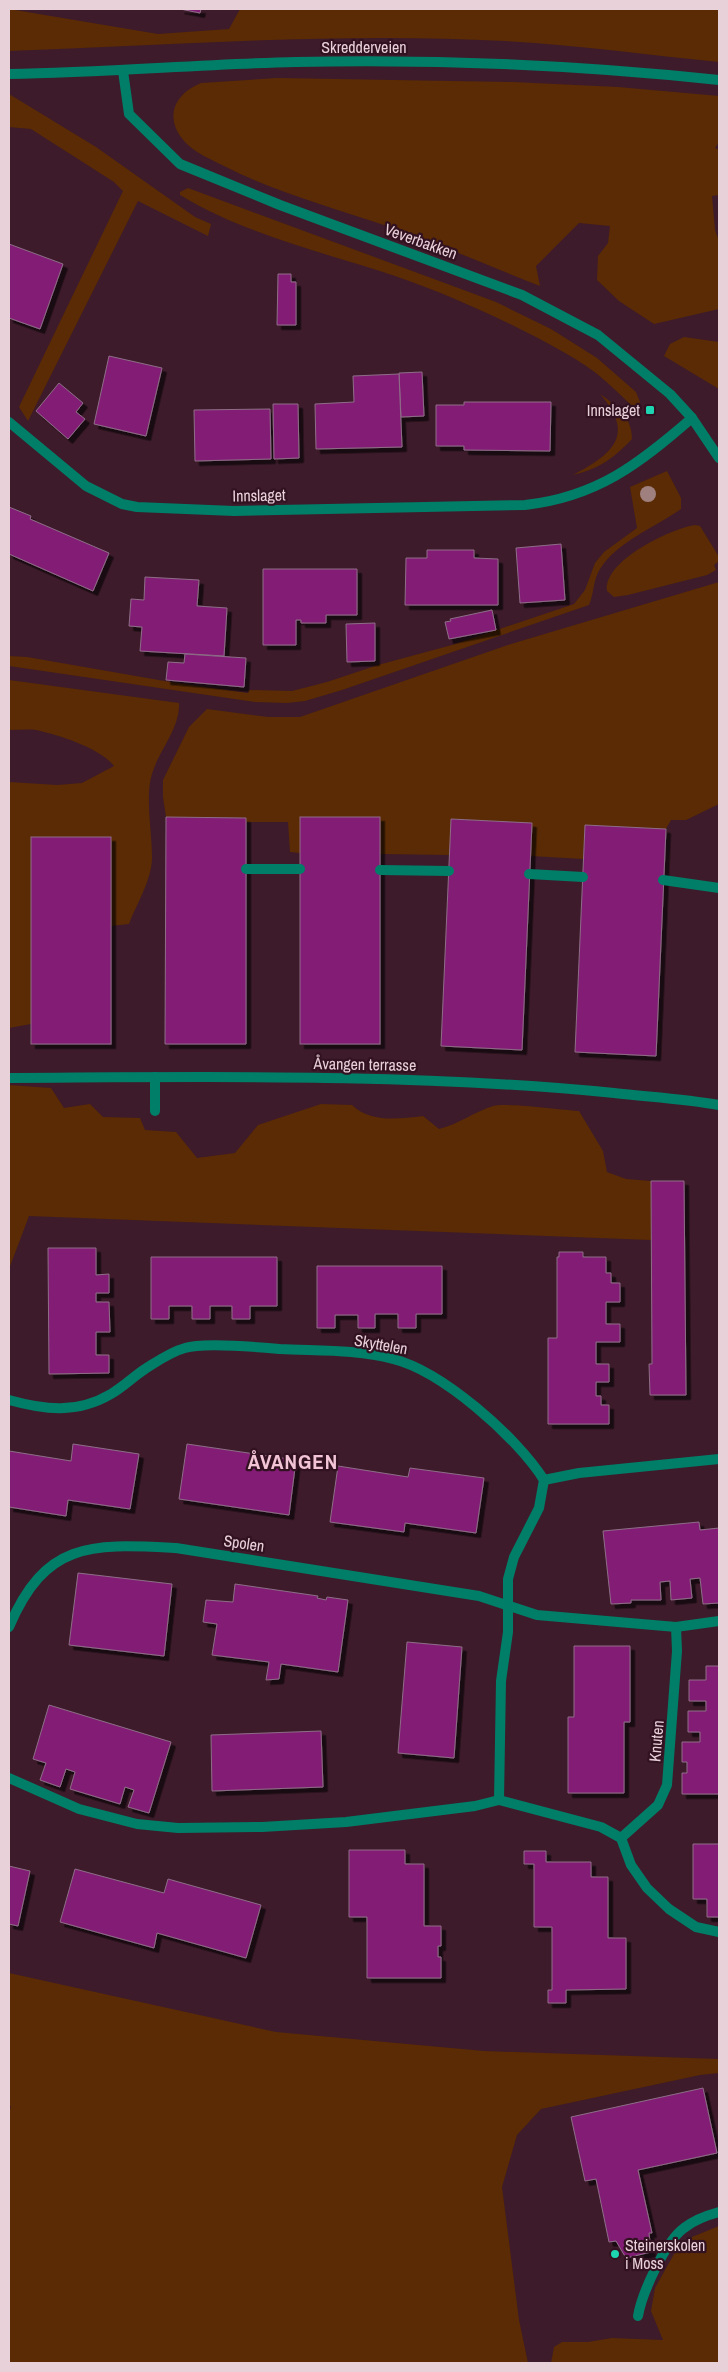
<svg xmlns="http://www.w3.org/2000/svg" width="728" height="2372" viewBox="0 0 728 2372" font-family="'Archivo Narrow',sans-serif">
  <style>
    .green { fill: #5a2b04 }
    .building { fill: #821f75; stroke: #8e6d87; filter: url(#shadow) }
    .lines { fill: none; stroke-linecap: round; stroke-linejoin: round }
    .service { stroke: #007e68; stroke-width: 10 }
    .minor { stroke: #007e68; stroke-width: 10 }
    .tertiary { stroke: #007e68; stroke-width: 10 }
    .tree { fill: #9f807e }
    .poi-dot { fill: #1dd5b1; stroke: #321120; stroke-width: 2 }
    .labels { text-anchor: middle; stroke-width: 4.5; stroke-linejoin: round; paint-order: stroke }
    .street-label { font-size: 16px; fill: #e9d1da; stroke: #321120 }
    .poi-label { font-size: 16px; fill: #e9d1da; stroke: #321120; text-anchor: end }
    .district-label { font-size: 21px; font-weight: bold; letter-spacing: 1px; fill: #f2c4d5; stroke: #321120 }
  </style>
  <defs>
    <filter id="shadow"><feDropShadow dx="4.5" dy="4.5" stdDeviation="0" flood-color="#0009"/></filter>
  </defs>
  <rect width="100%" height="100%" fill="#3d1b2a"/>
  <g class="green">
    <path d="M9,9L158,34L229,29L240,9H719V62C648,55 577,45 505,41C341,32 172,45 9,51Z"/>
    <path d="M277,78L513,82L618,87L719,96V142L715,148L719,150V195L712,196L715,230L719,241V309L654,324L619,301L597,280L598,256L608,243L610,226L579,223L536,266L540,286C489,266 437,243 384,225C331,207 275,192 224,166C212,160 198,154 188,145C163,121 172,95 201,83Z"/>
    <polygon points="9,94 96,147 195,217 211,224 208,236 138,201 28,421 19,407 123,191 114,182 31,129 9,127"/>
    <path d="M188,188L496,302L551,329L597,358L636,392L640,402V414C626,400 612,386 596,373C570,354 542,340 514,326C475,307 436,290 395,276C323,252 246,235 180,195V192Z"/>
    <polygon points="684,337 719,342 719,389 664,356 670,344"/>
    <path d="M600,394C617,406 632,417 632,439C614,458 599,469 573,475C613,454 636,435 600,394Z"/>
    <path d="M667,471L681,498V509C656,527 618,541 600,569C593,580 594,594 589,605L342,690L305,701L287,703L255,702L9,666V656L27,657L170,682L248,693L249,690L292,691L327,682L378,665L452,645L574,604L585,590L595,563L604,552L637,528L630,487Z"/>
    <path d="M695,525L700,526L719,557V561L714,565L716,570L707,575L628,595L614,597L607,591C603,561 670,529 695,525Z"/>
    <polygon points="719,582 719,804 686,820 671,820 666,829 585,825 583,859 531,856 532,823 452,819 450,855 380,854 380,817 300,853 290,852 288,822 246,822 246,818 166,817 163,797 163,780 189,727 207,709 268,717 300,717 511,644"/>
    <path d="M9,680L179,703C180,729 159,750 152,774C145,795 152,833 152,855C153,878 137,903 129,924L111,926V837H31V1024L9,1028V782L57,785L82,783L114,766C100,748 59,735 36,730C28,729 18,730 9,730Z"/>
    <path d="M9,1085L51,1088L64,1108L90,1104L103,1117L140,1118L145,1130L176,1132L197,1158L235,1153L258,1125L321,1104L352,1105C371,1123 398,1119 423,1116L439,1129C459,1124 474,1112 493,1106C506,1102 562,1110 579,1111L603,1151L607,1172L626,1179L651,1181V1240L29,1216L9,1269Z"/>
    <polygon points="9,1973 276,2032 484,2051 719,2059 719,2073 700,2075 541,2109 517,2135 502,2187 519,2320 528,2363 9,2363 9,2111 11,2107 9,2104"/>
    <polygon points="719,2226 719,2363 551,2363 554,2347 562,2342 588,2342 612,2338 663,2340 651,2311 655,2288 674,2254 692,2237"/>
  </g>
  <g class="building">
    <polygon points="180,9 201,9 200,13"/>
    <polygon points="9,244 63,264 40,329 9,318"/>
    <polygon points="278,274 291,274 291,282 296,282 296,325 277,325"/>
    <polygon points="109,356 162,368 146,436 94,424"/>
    <polygon points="422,372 424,416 401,417 399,373"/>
    <polygon points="399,374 402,447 316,449 315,404 354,402 353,376"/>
    <polygon points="59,383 83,403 76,412 85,419 68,439 36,411"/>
    <polygon points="464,402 551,402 550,451 464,450 464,446 436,446 436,405 464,405"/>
    <polygon points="273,404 298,404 299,458 274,459"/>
    <polygon points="270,409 271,459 195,461 194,410"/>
    <polygon points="9,507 31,516 30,519 109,553 93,591 9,554"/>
    <polygon points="561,544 565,600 520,603 516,548"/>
    <polygon points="427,550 474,550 474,558 498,559 498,605 405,605 406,558 427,558"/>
    <polygon points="263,569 357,569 357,615 326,615 326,623 301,623 301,620 296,620 296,645 263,645"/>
    <polygon points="145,577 199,580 197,606 227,608 224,656 140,651 142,627 129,626 131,599 144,600"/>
    <polygon points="492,610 496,630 449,639 445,622 451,621 450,619"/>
    <polygon points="375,623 375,661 347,662 346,624"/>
    <polygon points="185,654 246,658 244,687 166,680 168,662 184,663"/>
    <polygon points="166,817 246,818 246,1044 165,1044"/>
    <rect x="300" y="817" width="80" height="227"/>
    <polygon points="451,819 532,823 522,1050 441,1046"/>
    <polygon points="585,825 666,829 656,1056 575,1052"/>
    <rect x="31" y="837" width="80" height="207"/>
    <polygon points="651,1181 684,1181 686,1395 650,1395 649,1364 652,1364"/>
    <polygon points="48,1248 96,1248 96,1275 109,1274 109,1293 96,1293 96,1302 109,1302 110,1332 96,1332 96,1355 109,1355 109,1373 49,1374"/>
    <polygon points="559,1252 583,1252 583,1257 606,1257 606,1273 611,1273 611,1283 620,1283 620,1302 606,1302 606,1324 620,1324 620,1342 596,1342 596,1364 609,1364 609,1382 596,1382 596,1396 601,1396 601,1405 609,1405 609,1424 548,1424 548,1338 557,1338 557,1257 559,1257"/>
    <polygon points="151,1257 277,1257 277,1306 250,1306 250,1319 232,1319 232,1306 210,1306 210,1319 192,1319 192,1306 169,1306 169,1319 151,1319"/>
    <polygon points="317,1266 442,1266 442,1314 416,1314 416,1328 398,1328 398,1314 375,1314 375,1328 358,1328 358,1315 335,1315 335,1328 317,1328"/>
    <polygon points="73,1444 139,1454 130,1509 68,1500 66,1516 9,1507 9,1451 71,1461"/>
    <polygon points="187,1444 296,1460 289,1515 179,1499"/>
    <polygon points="338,1466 408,1477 410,1468 484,1478 476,1533 405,1523 404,1532 330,1522"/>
    <polygon points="699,1522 700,1530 719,1528 719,1603 703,1604 700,1578 690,1579 692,1598 671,1600 670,1581 660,1582 661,1600 631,1600 631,1603 611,1604 603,1531"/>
    <polygon points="78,1573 172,1584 164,1656 69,1645"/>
    <polygon points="235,1584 318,1596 317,1598 326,1600 327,1597 348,1600 338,1672 281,1664 279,1679 266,1680 269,1662 212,1655 217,1624 203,1622 206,1600 233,1602"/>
    <polygon points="407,1642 462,1647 454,1758 398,1753"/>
    <polygon points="574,1646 630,1646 630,1722 624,1722 624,1793 568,1793 568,1717 574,1717"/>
    <polygon points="706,1666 719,1666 719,1794 682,1794 682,1773 687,1773 687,1762 682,1762 682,1742 700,1742 700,1732 688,1732 688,1711 706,1711 706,1701 689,1701 689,1680 706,1680"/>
    <polygon points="49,1705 171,1742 149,1813 128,1807 134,1790 125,1787 120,1804 70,1789 75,1772 66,1769 60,1787 40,1780 46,1763 33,1759"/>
    <polygon points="321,1731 323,1787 212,1791 211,1735"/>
    <polygon points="693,1844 719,1844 719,1917 707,1917 707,1899 693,1899"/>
    <polygon points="349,1850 405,1850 405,1864 424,1864 424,1926 441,1926 441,1946 438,1946 438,1957 441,1957 441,1978 367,1978 367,1917 349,1917"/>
    <polygon points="524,1851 546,1851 546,1862 591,1862 591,1877 608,1877 608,1938 626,1938 626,1989 566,1990 566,2003 548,2003 548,1990 552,1990 552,1927 534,1927 534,1864 524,1864"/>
    <polygon points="9,1866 30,1871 18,1926 9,1924"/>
    <polygon points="75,1869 164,1893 168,1879 261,1905 246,1958 157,1933 154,1948 60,1922"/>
    <polygon points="703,2088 717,2153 638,2170 652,2233 649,2233 651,2252 626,2258 616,2241 609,2242 596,2179 585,2181 571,2117"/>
  </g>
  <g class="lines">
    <g class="service">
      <polyline points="246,869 300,869"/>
      <polyline points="380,870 449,871"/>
      <polyline points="529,874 583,877"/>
      <polyline points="663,880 719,888"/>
      <polyline points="155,1077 155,1111"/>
      <path d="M638,2316C642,2293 665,2242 684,2228C694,2220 708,2215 719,2212"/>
    </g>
    <g class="minor">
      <path d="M9,422L86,486L122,504L137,507L234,511L525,505C597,497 639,464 692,418"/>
      <path d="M9,1078C210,1077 413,1073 614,1093C649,1097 684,1099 719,1105"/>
      <path d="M9,1400C45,1410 77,1414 111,1394C123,1387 133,1377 145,1369C158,1361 170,1352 185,1348C204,1342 257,1347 280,1349C316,1351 357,1349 393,1359C442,1371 517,1437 544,1480"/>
      <polyline points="544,1480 579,1473 719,1459"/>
      <path d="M9,1627C46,1540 92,1544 176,1548L479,1596L537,1615L676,1627L719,1621"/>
      <polyline points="9,1778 79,1809 137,1824 178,1828 262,1827 346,1822 475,1806 499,1800 601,1827 621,1838 631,1865 647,1888 669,1909 696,1927 719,1932"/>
      <polyline points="499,1800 501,1681 508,1632 508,1579 514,1557 539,1508 544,1480"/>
      <polyline points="621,1838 658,1805 667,1785 677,1651 676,1627"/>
    </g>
    <g class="tertiary">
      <polyline points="123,71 129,114 180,164 280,205 522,295 598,335 670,394 692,418 719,458"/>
      <path d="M9,74C105,73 200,64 296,62C437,59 579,65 719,80"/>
    </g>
  </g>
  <circle class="tree" cx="648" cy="494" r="8"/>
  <g class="poi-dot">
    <rect x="645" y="405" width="10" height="10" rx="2.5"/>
    <circle cx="615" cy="2254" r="5"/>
  </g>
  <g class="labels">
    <g class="street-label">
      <text x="364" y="53">Skredderveien</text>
      <text transform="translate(421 241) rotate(20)" y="6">Veverbakken</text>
      <text transform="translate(259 495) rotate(-1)" y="6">Innslaget</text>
      <text transform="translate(365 1064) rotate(1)" y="6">Åvangen terrasse</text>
      <text transform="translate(381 1344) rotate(10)" y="6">Skyttelen</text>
      <text transform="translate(244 1543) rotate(8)" y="6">Spolen</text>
      <text transform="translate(656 1741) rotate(-85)" y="6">Knuten</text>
    </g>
    <g class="poi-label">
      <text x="640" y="416">Innslaget</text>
      <text x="625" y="2251" text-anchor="start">Steinerskolen<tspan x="625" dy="18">i Moss</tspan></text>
    </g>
    <g class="district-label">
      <text x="293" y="1469">ÅVANGEN</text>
    </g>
  </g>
  <rect width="728" height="2372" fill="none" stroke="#e9d1da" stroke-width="20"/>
</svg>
